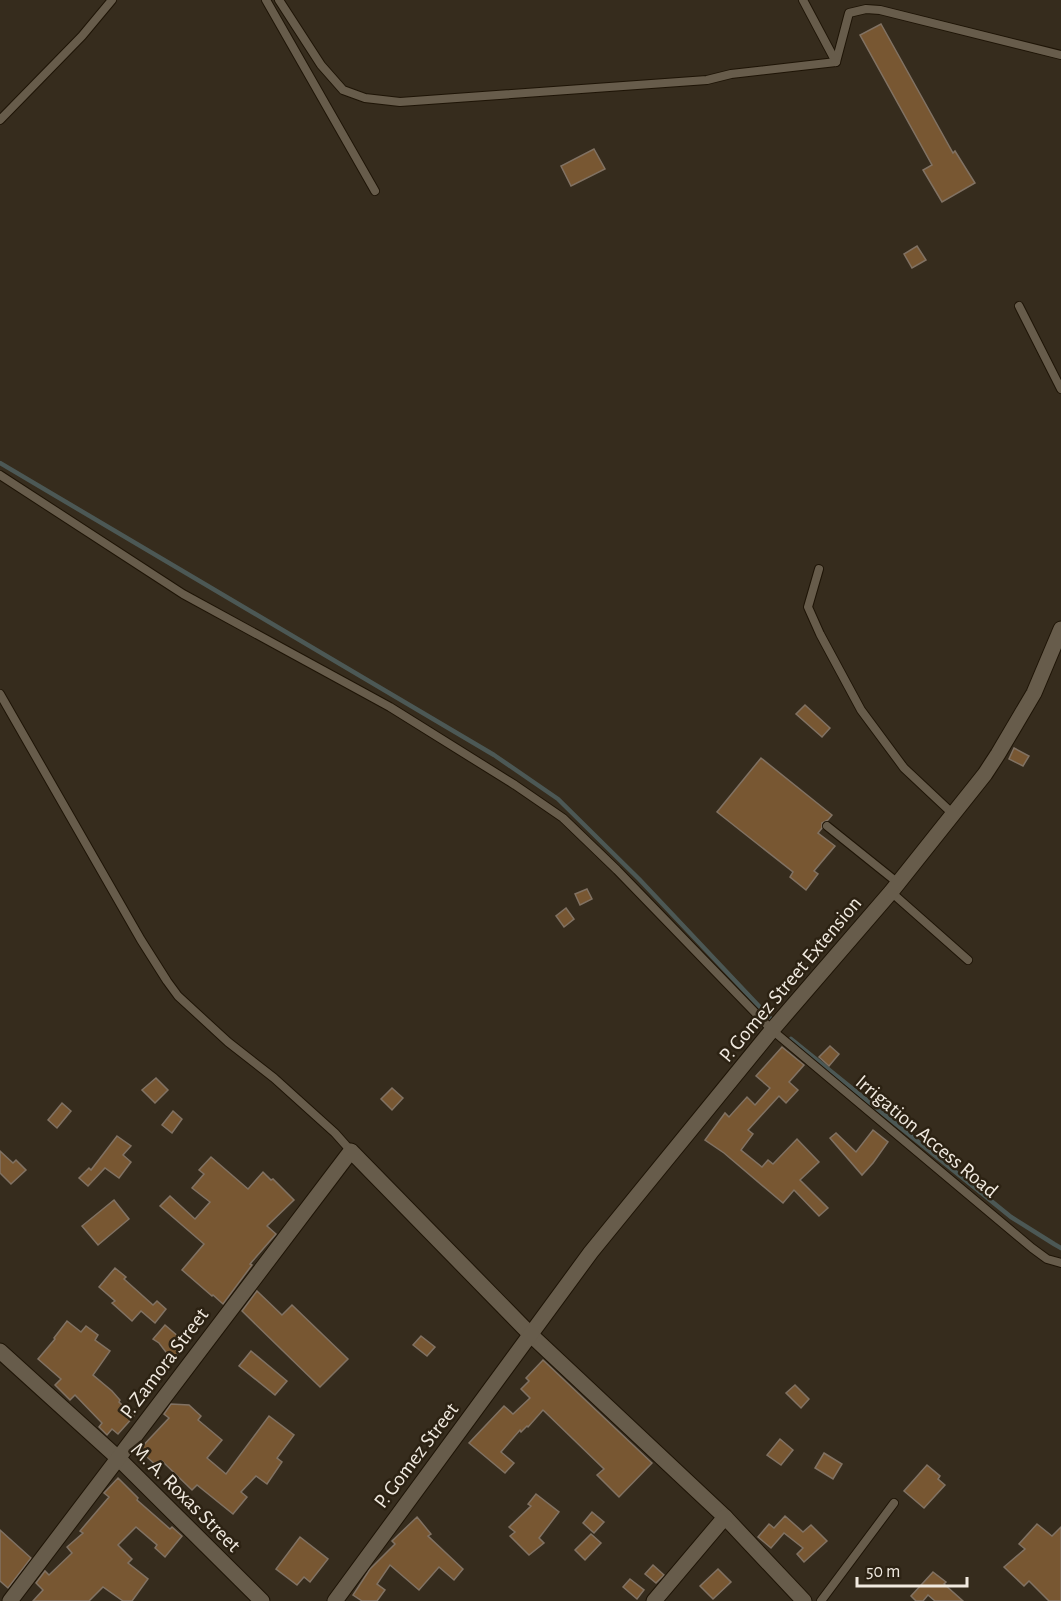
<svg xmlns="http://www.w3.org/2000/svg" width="1061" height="1601" viewBox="0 0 1061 1601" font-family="'Alegreya Sans',sans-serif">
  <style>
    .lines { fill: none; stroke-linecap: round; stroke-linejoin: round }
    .stream { stroke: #4c5855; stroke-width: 4.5 }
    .building { fill: #785732; stroke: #817263; stroke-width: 1.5 }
    .service-casing { stroke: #1e1406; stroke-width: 10 }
    .minor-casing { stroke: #1e1406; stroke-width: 17 }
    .service { stroke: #675c4b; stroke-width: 8 }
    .minor { stroke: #675c4b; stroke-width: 15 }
    .labels { text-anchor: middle; stroke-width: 5; stroke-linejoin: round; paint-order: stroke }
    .street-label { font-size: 21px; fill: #f1eae0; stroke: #2c2213 }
  </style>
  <rect width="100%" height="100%" fill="#362c1d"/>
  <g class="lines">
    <g class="stream">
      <polyline points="0,463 494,755 558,799 639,879 771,1019"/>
      <polyline points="791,1039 1011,1217 1054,1244 1061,1248"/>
    </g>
  </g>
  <g class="building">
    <polygon points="881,24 953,153 955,151 975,183 942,202 923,170 932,165 860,35"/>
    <polygon points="594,149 605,169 571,186 561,166"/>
    <polygon points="917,246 926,260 912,268 904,254"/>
    <polygon points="805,705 830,728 822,737 796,714"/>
    <polygon points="1014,748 1029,756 1023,766 1009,759"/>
    <polygon points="761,758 832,815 828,820 822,823 822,828 818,833 835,846 814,871 818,874 806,890 790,877 793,872 717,812"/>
    <polygon points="587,889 592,899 580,905 575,894"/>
    <polygon points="566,908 574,919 564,927 556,916"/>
    <polygon points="830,1046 839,1054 829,1066 819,1057"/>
    <polygon points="782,1047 804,1065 789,1082 798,1090 786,1103 779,1096 748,1130 753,1134 741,1150 762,1167 768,1160 773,1164 797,1139 819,1162 800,1180 828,1208 819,1216 794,1190 783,1203 724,1153 705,1140 725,1113 729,1117 747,1097 755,1105 770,1088 756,1076"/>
    <polygon points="156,1078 168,1090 155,1103 142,1090"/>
    <polygon points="392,1088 403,1098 392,1110 381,1099"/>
    <polygon points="62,1103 71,1111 57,1128 48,1120"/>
    <polygon points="173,1111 182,1119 172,1133 162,1125"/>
    <polygon points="873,1130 888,1142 873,1163 862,1175 830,1138 836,1133 856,1152"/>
    <polygon points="117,1136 131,1146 123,1155 131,1162 119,1178 105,1168 88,1186 79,1178 89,1168 91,1170"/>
    <polygon points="0,1151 13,1163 16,1160 26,1170 11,1184 0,1173"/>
    <polygon points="211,1157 248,1189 263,1172 271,1180 273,1179 294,1200 267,1226 276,1234 250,1264 252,1265 223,1304 213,1295 212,1296 182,1270 204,1244 160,1206 170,1196 195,1219 210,1202 192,1188 204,1174 199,1170"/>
    <polygon points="114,1200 129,1219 98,1245 82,1226"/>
    <polygon points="115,1268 126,1277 124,1279 153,1305 157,1301 166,1309 155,1323 141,1311 132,1321 112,1303 115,1301 99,1287"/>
    <polygon points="257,1291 282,1315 292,1305 348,1359 320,1387 242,1311"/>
    <polygon points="67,1321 81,1332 86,1326 98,1335 95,1340 110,1351 93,1375 112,1391 120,1400 119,1402 134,1416 118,1434 112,1429 107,1435 99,1427 102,1423 75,1395 70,1400 55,1385 61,1379 38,1359 55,1339 54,1338"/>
    <polygon points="165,1325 187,1344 175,1358 172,1360 159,1343 153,1339"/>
    <polygon points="421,1336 435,1347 427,1356 413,1345"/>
    <polygon points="251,1351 287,1381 275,1395 239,1366"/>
    <polygon points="543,1360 652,1463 619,1497 597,1475 604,1469 543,1410 528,1427 527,1426 521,1432 520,1430 501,1452 514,1463 505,1473 469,1443 504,1406 513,1414 530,1398 521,1389 529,1381 526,1378"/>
    <polygon points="795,1385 809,1399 801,1408 786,1393"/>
    <polygon points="171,1404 189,1405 201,1416 198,1420 222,1440 207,1458 226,1474 269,1416 294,1435 277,1458 282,1462 267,1484 256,1476 241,1492 247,1497 233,1514 197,1485 192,1490 162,1461 157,1466 139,1450 169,1418 164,1414"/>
    <polygon points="780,1439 793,1450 781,1465 767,1455"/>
    <polygon points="824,1453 842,1464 833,1479 815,1468"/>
    <polygon points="927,1465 940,1476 938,1479 945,1485 924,1508 904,1491"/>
    <polygon points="118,1478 138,1498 137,1500 170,1529 172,1527 182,1536 165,1557 155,1548 157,1545 136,1527 118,1545 132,1559 128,1563 148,1579 132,1601 123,1601 103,1587 89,1601 33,1601 43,1590 36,1583 45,1571 49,1575 72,1553 67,1547 83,1533 80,1531 109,1497 104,1493"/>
    <polygon points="536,1494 559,1512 539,1538 544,1543 529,1555 510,1536 515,1532 509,1527 531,1506 528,1504"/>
    <polygon points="592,1512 604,1522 594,1533 583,1523"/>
    <polygon points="785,1516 803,1532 811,1525 827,1541 804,1562 797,1554 803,1548 784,1533 771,1548 758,1537 769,1524 774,1528"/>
    <polygon points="417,1517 431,1534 428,1536 463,1569 454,1580 439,1567 419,1590 390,1565 377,1584 385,1590 377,1601 362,1601 353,1595 370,1569 395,1544 392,1541"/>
    <polygon points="1037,1524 1052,1536 1061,1527 1061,1601 1049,1601 1029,1581 1024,1586 1004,1567 1025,1549 1019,1544"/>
    <polygon points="0,1530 31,1558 8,1588 0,1581"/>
    <polygon points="591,1534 601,1543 585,1560 575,1550"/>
    <polygon points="300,1537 328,1559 310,1582 304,1577 297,1585 276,1569"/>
    <polygon points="653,1565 664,1575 656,1583 645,1574"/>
    <polygon points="718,1569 731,1582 713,1599 700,1586"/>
    <polygon points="933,1572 946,1582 944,1584 963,1601 935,1601 928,1595 923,1601 916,1601 911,1596"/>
    <polygon points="630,1579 644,1590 637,1599 623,1587"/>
  </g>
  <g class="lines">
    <g class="service-casing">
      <g id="service">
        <polyline points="266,0 375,191"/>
        <polyline points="279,0 321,65 343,90 365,98 400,102 707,80 731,74 836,62 849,13 866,9 880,10 1061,55"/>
        <polyline points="803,0 836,62"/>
        <polyline points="0,120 82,36 112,0"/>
        <polyline points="1019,306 1061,389"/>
        <polyline points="0,475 183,594 390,707 515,785 563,818 617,870 772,1030 1032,1248 1047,1259 1061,1263"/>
        <polyline points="819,569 808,607 820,634 861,710 904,768 953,814"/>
        <polyline points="0,694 141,940 167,981 178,996 228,1042 274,1078 335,1133 351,1151"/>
        <polyline points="827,826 898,883"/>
        <polyline points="891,892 968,960"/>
        <polyline points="821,1601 894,1503"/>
      </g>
    </g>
    <g class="minor-casing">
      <g id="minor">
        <polyline points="0,1351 118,1458 262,1601"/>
        <polyline points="10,1601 351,1151 531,1335 725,1517 804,1601"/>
        <polyline points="335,1601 591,1252 772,1030 891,892 985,774 998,754 1034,693 1061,629"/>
        <polyline points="654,1601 725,1517"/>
      </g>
    </g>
    <use href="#service" class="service"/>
    <use href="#minor" class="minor"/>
  </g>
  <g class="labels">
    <g class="street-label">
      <text transform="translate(790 979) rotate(-50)" y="7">P. Gomez Street Extension</text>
      <text transform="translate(927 1136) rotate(40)" y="7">Irrigation Access Road</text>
      <text transform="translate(164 1363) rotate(-53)" y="7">P. Zamora Street</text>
      <text transform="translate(416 1455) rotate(-53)" y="7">P. Gomez Street</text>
      <text transform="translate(186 1497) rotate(45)" y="7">M. A. Roxas Street</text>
    </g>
  </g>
  <path d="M857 1577v9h110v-9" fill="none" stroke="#f1eae0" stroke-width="3"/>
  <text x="866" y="1577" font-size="18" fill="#f1eae0" stroke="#2c2213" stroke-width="4.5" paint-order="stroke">50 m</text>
</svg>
